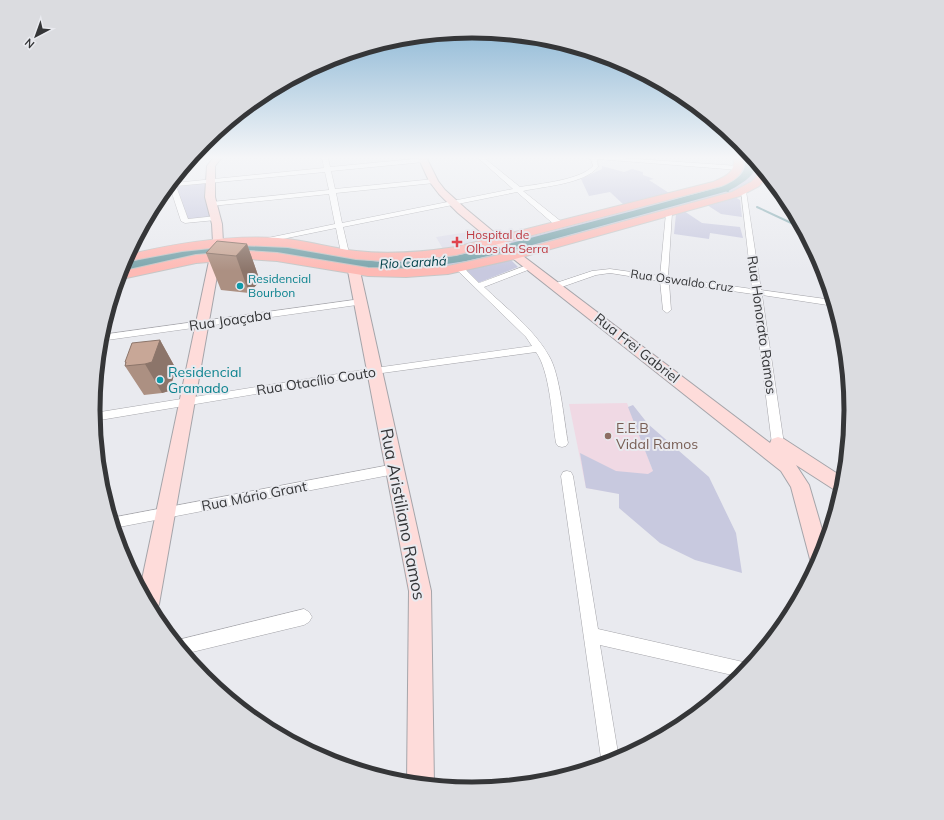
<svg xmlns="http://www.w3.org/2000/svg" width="944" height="820" viewBox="0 0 944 820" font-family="Mulish,sans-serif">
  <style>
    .built { fill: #dfdfeb }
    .education { fill: #f0d9e4 }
    .green { fill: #c8c9df }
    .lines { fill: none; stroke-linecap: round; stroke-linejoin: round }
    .stream { stroke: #7da6ad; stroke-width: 2 }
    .river { fill: #7da6ad; fill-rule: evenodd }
    .street-casing { stroke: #a5a5aa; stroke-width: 1 }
    .secondary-casing { stroke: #a5a5aa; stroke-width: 2 }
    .primary-casing { stroke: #c6c7c7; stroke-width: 2 }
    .street { fill: #fff; fill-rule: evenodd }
    .secondary { fill: #fedcda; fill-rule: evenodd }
    .primary { fill: #febab5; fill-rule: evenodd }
    .wall { fill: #ac9082 }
    .shaded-wall { fill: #8c756a }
    .building { fill: #c8a797; stroke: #8c756a }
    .health-dot { fill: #e0444e; stroke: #e9eaef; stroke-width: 1.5 }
    .culture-dot { fill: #0f9aa8; stroke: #e9eaef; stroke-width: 1.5 }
    .education-dot { fill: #8d6e63; stroke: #e9eaef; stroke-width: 1.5 }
    .labels { text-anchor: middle; stroke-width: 4; stroke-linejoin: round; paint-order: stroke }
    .far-health-label { font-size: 12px; fill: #be3a42; stroke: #e9eaef; text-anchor: start }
    .far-culture-label { font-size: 12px; fill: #0d838f; stroke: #e9eaef; text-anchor: start }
    .far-street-label { font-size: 12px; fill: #353638; stroke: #e9eaef }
    .far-water-label { font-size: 13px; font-style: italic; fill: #004149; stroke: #e9eaef }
    .street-label { font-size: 14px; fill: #353638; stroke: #e9eaef }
    .culture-label { font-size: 14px; fill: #0d838f; stroke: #e9eaef; text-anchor: start }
    .education-label { font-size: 14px; fill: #785e54; stroke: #e9eaef; text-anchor: start }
    .near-street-label { font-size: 17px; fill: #353638; stroke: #e9eaef }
    .rim { fill: none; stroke: #353638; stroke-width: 5 }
  </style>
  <rect width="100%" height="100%" fill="#e9eaef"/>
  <polygon class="built" points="475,231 485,240 443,249 436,237"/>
  <polygon class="education" points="627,403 653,471 662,499 586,488 569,404"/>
  <g class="green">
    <path d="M743,157H752L763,170L754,182L737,192L521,251L510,242L715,188C727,181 747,175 743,157Z"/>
    <polygon points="602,166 624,172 632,169 643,172 643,175 654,179 649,180 669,193 624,205 610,192 589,196 581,179 602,169"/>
    <polygon points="209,181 214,218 187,220 173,185"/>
    <polygon points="735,197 740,200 742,217 721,214 707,205"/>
    <polygon points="684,211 702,223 740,227 743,238 710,233 709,239 674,234 676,214"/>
    <polygon points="227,244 270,244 353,259 385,261 444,256 492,246 505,255 437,269 383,270 250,253"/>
    <polygon points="209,247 208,254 119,273 123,263 172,251"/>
    <polygon points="510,259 518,267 478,283 466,270"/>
    <polygon points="633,405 648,424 709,477 736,533 742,573 695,560 660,543 619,508 619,494 586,488 580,453 616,471 648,474 653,471 628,407"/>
  </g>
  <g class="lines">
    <g class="stream">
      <polyline points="724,189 728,191"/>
      <polyline points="757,207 802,228"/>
    </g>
    <path class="river" d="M745,157H752C765,172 739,185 728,191L514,250L466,261L421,268L399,270L364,268L278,253L244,250L191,256L120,272L123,264C167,252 215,240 262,243C307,247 352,263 398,262C449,261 500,246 549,233C606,218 663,203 720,187C736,179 747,176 745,157Z"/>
    <g class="street-casing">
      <g id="street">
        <path d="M322,157H328L330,167L424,158L427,160L424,162L331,171L335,189L434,179L437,181L434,183L336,193L342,223L513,189L477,157H483L520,187C538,184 581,180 593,166L591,159L586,158L585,157H607L739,166L742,168L739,170L597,159L598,167C584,184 545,186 523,191L563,223V227H557L517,192L343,227L349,253L345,255L341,253L336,228L263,243L259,241L263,239L335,224L329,194L211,206L208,204L211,202L329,190L325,172L176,186L188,219L216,216L220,218L216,220L185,223L181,221L170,187H167L172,180L174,183L324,168Z"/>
        <polygon points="741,190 746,191 761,290 833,300 834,306 762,295 784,444 782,447 778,448 774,447 772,444 753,294 669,282 671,310 667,313 663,310 660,281 610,273 596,275 556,289 552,286 553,284 592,271 610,269 660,276 666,213 669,211 672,213 668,277 752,289"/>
        <path d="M530,264L534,266L533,268L484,287C506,308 534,329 549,356C560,374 564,421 568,443L566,446L562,447L558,446L556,443C552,418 550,371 536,352L375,374L94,421V413L375,368L532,346L526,337L455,268L459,266H462L479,283Z"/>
        <polygon points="361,299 365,302 364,304 100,341 101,335"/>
        <polygon points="395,464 399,466 401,469 399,472 395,474 114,528 111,518"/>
        <polygon points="567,471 571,472 573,476 598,629 752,664 741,677 600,645 619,759 602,765 561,476 563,472"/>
        <polygon points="304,609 309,612 312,617 309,622 304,625 184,654 174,641"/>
      </g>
    </g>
    <g class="secondary-casing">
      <g id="secondary">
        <polygon points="214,157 222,157 215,166 215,197 222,224 223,242 159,604 156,612 153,613 140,589 213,242 212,224 205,197 207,166"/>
        <polygon points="418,157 426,157 438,181 445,190 466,209 519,253 770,443 772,439 778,437 784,439 844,478 841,494 796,465 809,485 826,543 822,555 816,567 813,566 810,559 791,487 781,471 511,257 458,213 439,194 429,181"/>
        <polygon points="354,267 358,268 360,271 431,591 434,785 407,783 409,591 348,271 350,268"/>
      </g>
    </g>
    <g class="primary-casing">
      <g id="primary">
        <path d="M734,157H742C747,173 734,181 721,186L456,255L414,260L385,261L356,259L288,247L239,245L182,251L123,262L127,255C177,243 227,235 278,238C305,240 330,248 356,251C390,255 423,252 456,247L713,182C727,176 735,173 734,157Z"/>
        <polygon points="763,170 768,176 759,186 740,196 515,259 448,274 406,277 368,276 277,261 247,259 196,263 117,280 120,272 196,255 247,251 277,253 368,268 406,269 448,266 508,253 732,192 751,182"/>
      </g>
    </g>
    <use href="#street" class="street"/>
    <use href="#secondary" class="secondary"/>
    <use href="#primary" class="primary"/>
  </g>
  <g class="wall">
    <polygon points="247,244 260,281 249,293 221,290 206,253"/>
    <polygon points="160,340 176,369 169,391 162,393 144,395 125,366 126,364 125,362"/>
  </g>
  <g class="shaded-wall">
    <polygon points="247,244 260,281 249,293 236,256"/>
    <polygon points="160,340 176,369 169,391 162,393 145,364"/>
  </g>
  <g class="building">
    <polygon points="217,241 247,244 236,256 206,253"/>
    <polygon points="160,340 152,362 145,364 125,366 126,362 125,362 132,343"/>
  </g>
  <linearGradient id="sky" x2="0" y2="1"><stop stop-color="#7daed0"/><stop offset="0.58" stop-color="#f5f6f8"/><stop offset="1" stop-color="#f5f6f8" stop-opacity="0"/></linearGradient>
  <rect width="944" height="271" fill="url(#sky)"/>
  <path class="health-dot" d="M455 236h4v4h4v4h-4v4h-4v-4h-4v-4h4z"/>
  <g class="culture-dot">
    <circle cx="240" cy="286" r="4"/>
    <circle cx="160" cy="380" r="4"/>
  </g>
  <circle class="education-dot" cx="608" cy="436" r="4"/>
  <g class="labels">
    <g class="far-health-label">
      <text x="466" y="239">Hospital de<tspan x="466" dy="14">Olhos da Serra</tspan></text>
    </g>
    <g class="far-culture-label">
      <text x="248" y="283">Residencial<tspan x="248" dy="14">Bourbon</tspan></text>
    </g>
    <g class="far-street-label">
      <text transform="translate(682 281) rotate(8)" y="4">Rua Oswaldo Cruz</text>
    </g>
    <g class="far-water-label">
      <text transform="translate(413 262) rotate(-3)" y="5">Rio Carahá</text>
    </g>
    <g class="street-label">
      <text transform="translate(230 320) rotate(-8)" y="5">Rua Joaçaba</text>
      <text transform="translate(762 325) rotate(82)" y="5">Rua Honorato Ramos</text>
      <text transform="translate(637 348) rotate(38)" y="5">Rua Frei Gabriel</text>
      <text transform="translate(316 381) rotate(-9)" y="5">Rua Otacílio Couto</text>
      <text transform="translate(254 496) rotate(-11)" y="5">Rua Mário Grant</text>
    </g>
    <g class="culture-label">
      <text x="168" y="377">Residencial<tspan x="168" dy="16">Gramado</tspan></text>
    </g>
    <g class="education-label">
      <text x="616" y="433">E.E.B<tspan x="616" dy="16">Vidal Ramos</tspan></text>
    </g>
    <g class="near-street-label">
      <text transform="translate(403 514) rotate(79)" y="6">Rua Aristiliano Ramos</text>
    </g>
  </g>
  <path d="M0 0H944V820H0ZM100 410a372 372 0 1 1 744 0a372 372 0 1 1-744 0Z" fill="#dbdce0" fill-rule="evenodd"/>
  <path class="rim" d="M100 410a372 372 0 1 1 744 0a372 372 0 1 1-744 0Z"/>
  <g transform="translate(36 36) rotate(221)" stroke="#e9eaef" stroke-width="3" paint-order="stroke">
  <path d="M0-3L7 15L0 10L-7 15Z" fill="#353638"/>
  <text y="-6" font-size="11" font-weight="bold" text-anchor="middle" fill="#353638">N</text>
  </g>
</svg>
